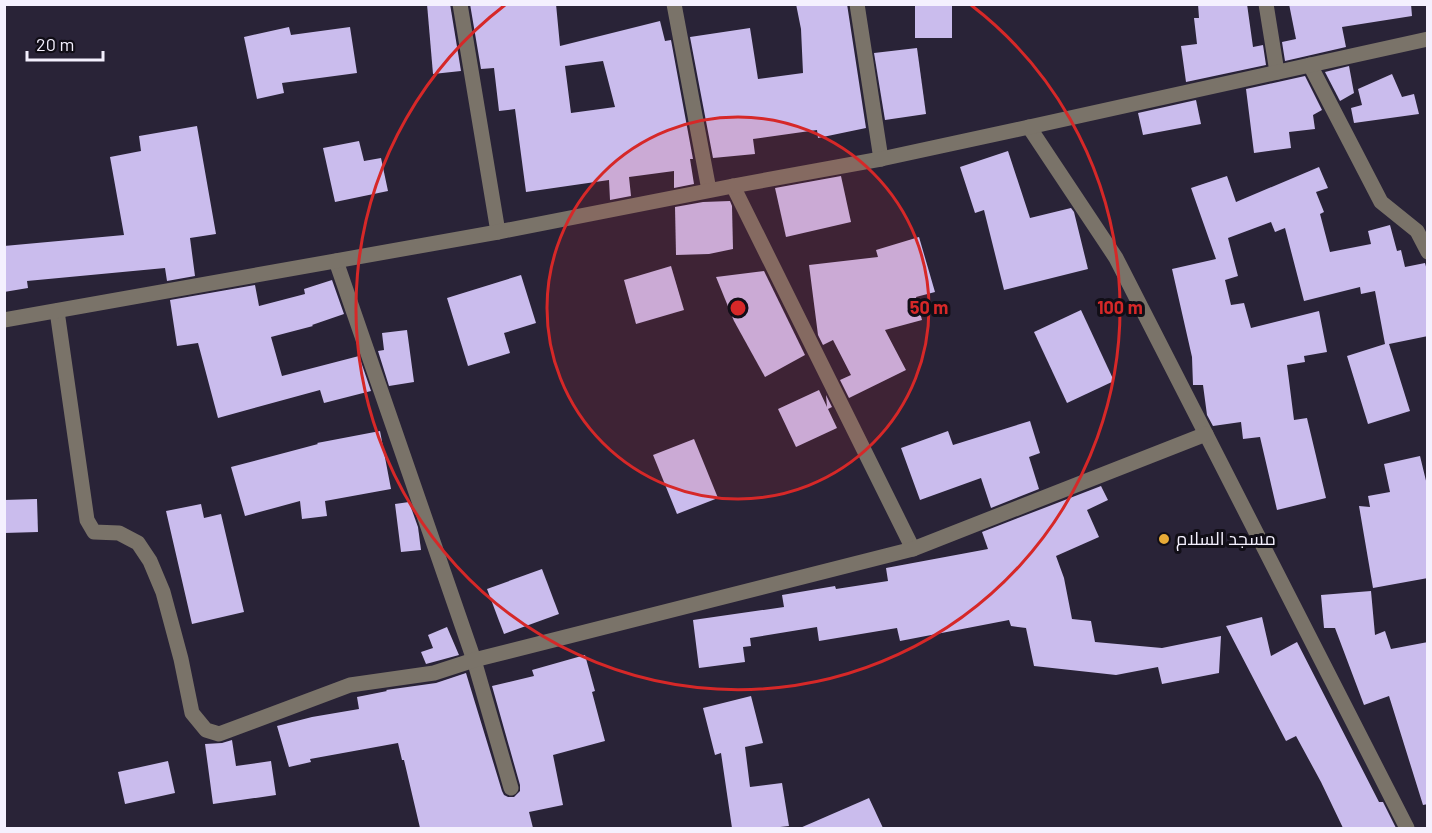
<svg xmlns="http://www.w3.org/2000/svg" width="1432" height="833" viewBox="0 0 1432 833" font-family="Barlow,Cairo,sans-serif">
  <style>
    .building { fill: #cabced; fill-rule: evenodd }
    .lines { fill: none; stroke-linecap: round; stroke-linejoin: round }
    .minor { stroke: #7a7369; stroke-width: 15 }
    .ring { fill: none; stroke: #d62828; stroke-width: 3 }
    .poi-dot { fill: #e8ab37; stroke: #110e17; stroke-width: 2 }
    .labels { text-anchor: middle; stroke-width: 6; stroke-linejoin: round; paint-order: stroke }
    .poi-label { font-size: 18px; fill: #f4f0fe; stroke: #110e17; text-anchor: start }
    .centre { fill: #d62828; stroke: #110e17; stroke-width: 3 }
    .ring-label { font-size: 18px; text-anchor: middle; font-weight: bold; fill: #d62828; stroke: #110e17; stroke-width: 6; stroke-linejoin: round; paint-order: stroke }
  </style>
  <rect width="100%" height="100%" fill="#292337"/>
  <g class="building">
    <polygon points="427,4 450,4 461,71 433,74"/>
    <path d="M470,4H556L560,46L660,21L665,41L671,40L693,159H690L694,184L674,188V171L629,177L631,196L610,200L609,180L526,192L515,109L499,111L494,68L481,69ZM603,61L615,107L571,113L565,66Z"/>
    <polygon points="796,4 847,4 866,128 818,138 817,130 753,139 755,154 713,158 690,37 750,28 758,79 803,73 801,29"/>
    <rect x="915" y="4" width="37" height="34"/>
    <polygon points="1198,4 1247,4 1253,47 1263,45 1266,65 1186,82 1181,46 1197,44 1194,18 1199,18"/>
    <polygon points="1289,4 1411,4 1412,16 1342,27 1346,47 1285,61 1282,42 1296,39"/>
    <polygon points="289,27 291,35 350,27 357,73 282,83 284,93 257,99 244,37"/>
    <polygon points="917,48 926,114 885,120 874,53"/>
    <polygon points="1349,66 1354,93 1340,101 1325,72"/>
    <polygon points="1392,74 1402,97 1414,94 1419,114 1354,123 1351,108 1362,105 1358,89"/>
    <polygon points="1305,76 1322,110 1313,115 1315,129 1289,132 1291,148 1254,153 1246,89"/>
    <polygon points="1196,100 1201,124 1143,135 1138,113"/>
    <polygon points="197,126 216,234 190,238 195,276 167,281 165,268 27,281 28,288 4,292 4,246 124,235 110,157 141,151 139,136"/>
    <polygon points="359,141 364,161 381,158 388,191 335,202 323,148"/>
    <polygon points="1008,151 1030,218 1071,208 1074,212 1088,269 1004,290 984,210 975,213 960,167"/>
    <polygon points="1319,167 1328,188 1316,192 1324,212 1320,214 1330,252 1371,244 1368,231 1390,225 1397,251 1401,250 1405,267 1425,263 1428,274 1428,336 1389,344 1410,411 1368,424 1347,356 1385,344 1375,291 1361,294 1360,287 1304,301 1285,228 1275,232 1271,222 1228,238 1238,276 1225,280 1231,305 1244,303 1251,328 1319,311 1327,352 1304,356 1305,362 1287,365 1294,420 1307,418 1326,498 1277,510 1260,437 1243,439 1241,422 1213,426 1207,415 1203,385 1193,385 1192,357 1172,269 1216,259 1191,188 1227,176 1236,202"/>
    <polygon points="841,176 851,222 786,237 775,188"/>
    <polygon points="730,201 732,206 733,249 709,254 676,255 675,207 703,202"/>
    <polygon points="919,237 935,292 916,297 922,320 885,330 906,370 849,398 840,380 851,375 833,340 823,345 818,335 809,265 878,257 876,250"/>
    <polygon points="671,266 684,310 636,324 624,280"/>
    <polygon points="764,271 805,355 765,377 734,321 716,277"/>
    <polygon points="521,275 536,323 504,333 510,353 468,366 447,298"/>
    <polygon points="332,280 344,314 312,325 313,326 271,337 282,376 359,356 371,391 324,403 320,390 218,418 198,343 177,346 170,300 255,285 259,306 305,294 304,289"/>
    <polygon points="1081,310 1114,381 1067,403 1034,332"/>
    <polygon points="407,330 414,382 389,386 378,351 384,350 382,333"/>
    <polygon points="819,390 827,407 826,395 832,407 828,409 837,428 796,447 778,409"/>
    <polygon points="1030,421 1040,453 1029,457 1039,489 991,508 981,478 920,500 901,448 948,431 953,445"/>
    <polygon points="380,431 391,489 325,501 327,516 302,519 300,501 245,516 231,467 318,444 317,443"/>
    <polygon points="694,439 718,498 677,514 653,455"/>
    <polygon points="1420,456 1428,489 1428,578 1373,588 1359,506 1370,507 1368,496 1390,492 1384,464"/>
    <polygon points="1101,486 1108,500 1087,510 1099,537 1056,556 1064,578 1072,619 1091,621 1095,642 1162,648 1221,636 1219,673 1162,684 1158,667 1116,675 1034,666 1026,628 1011,626 1009,620 900,641 897,628 819,641 817,627 750,638 751,646 743,647 745,662 699,668 693,620 784,607 782,595 835,586 836,589 888,581 886,568 988,549 982,532"/>
    <polygon points="37,499 38,532 4,533 4,500"/>
    <polygon points="409,502 418,527 421,550 401,552 395,504"/>
    <polygon points="201,504 204,518 221,514 244,612 192,624 166,511"/>
    <polygon points="542,569 559,614 504,634 487,589"/>
    <polygon points="1371,591 1375,635 1385,631 1391,649 1428,642 1428,804 1423,805 1389,696 1364,705 1335,628 1324,628 1321,595"/>
    <polygon points="1262,617 1271,656 1297,642 1379,802 1383,802 1396,828 1343,828 1321,782 1296,736 1286,741 1226,626"/>
    <polygon points="447,627 459,655 426,664 421,652 433,648 428,635"/>
    <polygon points="585,655 595,691 592,692 605,741 553,755 563,805 529,812 533,828 420,828 404,760 402,760 398,743 310,759 311,762 289,767 277,726 312,717 359,709 357,697 387,691 386,690 436,683 466,673 502,791 504,795 508,797 514,797 520,791 520,785 492,686 534,676 532,670"/>
    <polygon points="751,696 763,743 745,747 750,787 782,783 789,826 771,828 732,828 721,753 715,755 703,708"/>
    <polygon points="232,740 236,766 271,761 276,795 213,804 205,744 222,743"/>
    <polygon points="168,761 175,793 125,804 118,772"/>
    <polygon points="869,798 883,828 800,828"/>
  </g>
  <g class="lines">
    <g class="minor">
      <polyline points="460,4 498,232"/>
      <polyline points="674,4 709,190"/>
      <polyline points="857,4 881,159"/>
      <polyline points="1266,4 1277,72"/>
      <polyline points="1310,65 1381,202 1417,231 1428,252"/>
      <polyline points="1029,127 1116,258 1407,828"/>
      <polyline points="733,186 913,549"/>
      <polyline points="336,261 474,660 511,788"/>
      <polyline points="57,311 87,520 94,532 119,533 138,543 150,561 163,592 181,659 192,713 206,730 219,734 350,685 434,673 474,660 913,549 1206,434"/>
      <polyline points="4,320 498,232 733,186 881,159 1029,127 1428,39"/>
    </g>
  </g>
  <circle cx="738" cy="308" r="191" fill="#d62828" fill-opacity=".12"/>
  <g class="ring">
    <circle cx="738" cy="308" r="191"/>
    <path d="M971 5A382 382 0 1 1 505 5"/>
  </g>
  <circle class="poi-dot" cx="1164" cy="539" r="6"/>
  <g class="labels">
    <g class="poi-label">
      <text x="1176" y="545">مسجد السلام</text>
    </g>
  </g>
  <circle cx="738" cy="308" r="9" class="centre"/>
  <g class="ring-label">
    <text x="929" y="314">50 m</text>
    <text x="1120" y="314">100 m</text>
  </g>
  <rect width="1432" height="833" fill="none" stroke="#f4f0fe" stroke-width="12"/>
  <path d="M27 51v9h76v-9" fill="none" stroke="#f4f0fe" stroke-width="3"/>
  <text x="36" y="51" font-size="18" fill="#f4f0fe" stroke="#110e17" stroke-width="4.5" paint-order="stroke">20 m</text>
</svg>
